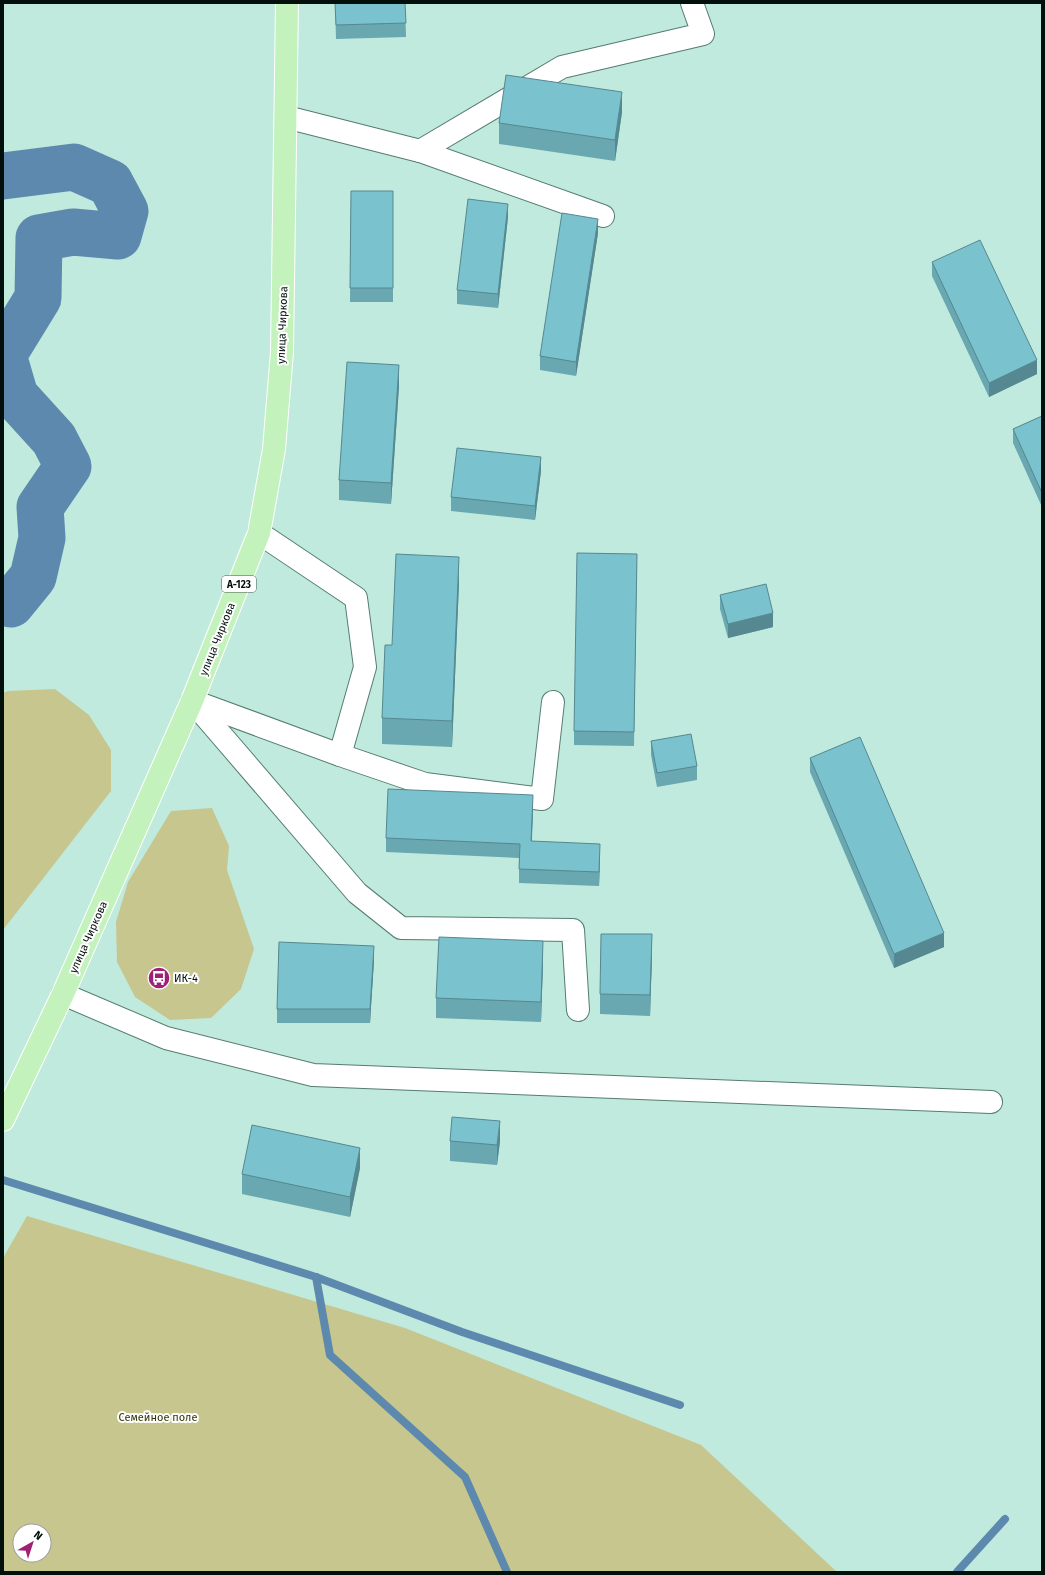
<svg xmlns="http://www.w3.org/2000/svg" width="1045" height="1575" viewBox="0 0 1045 1575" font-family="'Fira Sans',sans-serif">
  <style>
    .green { fill: #c6c68e; fill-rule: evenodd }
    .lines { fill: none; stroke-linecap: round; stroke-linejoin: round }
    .stream { stroke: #5c89ad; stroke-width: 8 }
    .river { stroke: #5c89ad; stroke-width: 47 }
    .minor-casing { stroke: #557c71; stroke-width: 24 }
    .major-casing { stroke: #fff; stroke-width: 24 }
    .minor { stroke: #fff; stroke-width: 22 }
    .major { stroke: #c4f2bd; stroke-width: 22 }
    .wall { fill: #69a7b1 }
    .shaded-wall { fill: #558890 }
    .building { fill: #7ac2ce; stroke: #558890 }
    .labels { text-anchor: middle; stroke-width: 4; stroke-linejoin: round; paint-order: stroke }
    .shield { fill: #fff; stroke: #4e5855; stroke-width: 1 }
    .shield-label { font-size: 10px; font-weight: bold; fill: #02100c }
    .street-label { font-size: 11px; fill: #02100c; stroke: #fff }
    .poi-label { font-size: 11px; fill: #02100c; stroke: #fff; text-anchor: start }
    .park-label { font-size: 11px; fill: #363508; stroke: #fff }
  </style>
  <rect width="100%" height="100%" fill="#c0eadd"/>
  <g class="green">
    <polygon points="55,689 89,715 111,750 111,791 3,930 3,693 8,691"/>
    <polygon points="212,808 229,846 227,870 254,949 241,989 211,1018 170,1020 135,997 117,962 116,922 128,882 171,811"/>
    <path d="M27,1216L405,1328L701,1445L837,1572H3V1258ZM20,1531H44V1555H20Z"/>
  </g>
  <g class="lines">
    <g class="stream">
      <polyline points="3,1180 316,1277 462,1332 680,1405"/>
      <polyline points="316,1277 330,1355 465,1477 507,1572"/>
      <polyline points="957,1572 1005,1519"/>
    </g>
    <polyline class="river" points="3,176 74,167 110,183 125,211 118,236 73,232 39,238 38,298 3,355 15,396 54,439 68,466 40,507 42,538 33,577 11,604 3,599"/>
    <g class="minor-casing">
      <g id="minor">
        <polyline points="286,117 420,151 562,67 703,34 692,3"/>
        <polyline points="420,151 603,216"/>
        <polyline points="192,701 357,893 401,928 573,930 578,1010"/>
        <polyline points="193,701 340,755 365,667 356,598 259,533"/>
        <polyline points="340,755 425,784 542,799 553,702"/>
        <polyline points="63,994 166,1038 313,1075 991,1102"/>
      </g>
    </g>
    <g class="major-casing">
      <polyline id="major" points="3,1120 63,994 192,701 259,533 274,449 282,352 287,3"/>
    </g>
    <use href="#minor" class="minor"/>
    <use href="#major" class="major"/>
  </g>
  <g class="wall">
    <polygon points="335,3 405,3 406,37 336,39"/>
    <polygon points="622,112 615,161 499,144 499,123"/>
    <polygon points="351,191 393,191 393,302 350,302"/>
    <polygon points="508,217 498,308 457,304 457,290"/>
    <polygon points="598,233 576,376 540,370 540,356"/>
    <polygon points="932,262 1037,374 989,397 932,276"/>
    <polygon points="399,386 391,504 339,500 339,480"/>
    <polygon points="1042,416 1042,507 1013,443 1013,429"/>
    <polygon points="541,471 535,520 451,511 451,497"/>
    <polygon points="637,554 634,746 574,745 574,731"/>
    <polygon points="459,583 452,747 382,744 382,718 392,645"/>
    <polygon points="720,595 773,627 728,638 720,609"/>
    <polygon points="651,741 697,766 697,780 657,787 651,755"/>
    <polygon points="810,758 944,947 894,968 810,772"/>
    <polygon points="533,809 532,841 600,858 599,886 519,883 519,858 386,852 386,838"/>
    <polygon points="652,955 650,1016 600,1014 600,994"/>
    <polygon points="374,960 370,1023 277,1023 277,1009"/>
    <polygon points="543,962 541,1022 436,1018 436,998"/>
    <polygon points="450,1141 500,1141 497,1165 450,1161"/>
    <polygon points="360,1168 350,1217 242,1194 242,1174"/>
  </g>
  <g class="shaded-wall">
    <polygon points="622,92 622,112 615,161 615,140"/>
    <polygon points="508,204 508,217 498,308 498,294"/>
    <polygon points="598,219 598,233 576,376 576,362"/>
    <polygon points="1037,360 1037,374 989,397 989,383"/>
    <polygon points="399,365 399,386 391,504 391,483"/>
    <polygon points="541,457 541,471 535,520 535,506"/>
    <polygon points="459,557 459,583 452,747 452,721"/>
    <polygon points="773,613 773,627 728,638 728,624"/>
    <polygon points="533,795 533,809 531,855 531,841"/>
    <polygon points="600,844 600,858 599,886 599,872"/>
    <polygon points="944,933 944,947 894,968 894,954"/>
    <polygon points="652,934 652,955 650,1016 650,995"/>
    <polygon points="543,941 543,962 541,1022 541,1002"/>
    <polygon points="374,946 374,960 370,1023 370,1009"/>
    <polygon points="500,1121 500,1141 497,1165 497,1145"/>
    <polygon points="360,1148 360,1168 350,1217 350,1197"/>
  </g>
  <g class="building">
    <polygon points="335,3 405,3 406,23 336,25"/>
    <polygon points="506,75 622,92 615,140 499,123"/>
    <polygon points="351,191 393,191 393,288 350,288"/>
    <polygon points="468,199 508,204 498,294 457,290"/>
    <polygon points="562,213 598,219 576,362 540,356"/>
    <polygon points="980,240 1037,360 989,383 932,262"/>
    <polygon points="347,362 399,365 391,483 339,480"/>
    <polygon points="1042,416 1042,493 1013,429"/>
    <polygon points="457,448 541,457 535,506 451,497"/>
    <polygon points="577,553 637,554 634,732 574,731"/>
    <polygon points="396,554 459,557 452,721 382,718 385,645 392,645"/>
    <polygon points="766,584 773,613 728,624 720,595"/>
    <polygon points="691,734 697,766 657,773 651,741"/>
    <polygon points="860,737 944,933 894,954 810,758"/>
    <polygon points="388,789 533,795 531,841 600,844 599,872 519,869 520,844 386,838"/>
    <polygon points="601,934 652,934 650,995 600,994"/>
    <polygon points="439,937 543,941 541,1002 436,998"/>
    <polygon points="279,942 374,946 370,1009 277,1009"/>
    <polygon points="452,1117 500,1121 497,1145 450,1141"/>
    <polygon points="252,1125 360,1148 350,1197 242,1174"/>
  </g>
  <defs>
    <g id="bus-disc" transform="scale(1.15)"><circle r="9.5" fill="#9e2176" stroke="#fff"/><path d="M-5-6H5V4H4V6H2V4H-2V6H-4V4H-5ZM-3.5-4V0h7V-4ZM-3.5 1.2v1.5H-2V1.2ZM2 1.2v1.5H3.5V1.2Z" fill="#fff"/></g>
  </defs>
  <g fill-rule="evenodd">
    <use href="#bus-disc" x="159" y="978"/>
  </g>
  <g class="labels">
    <rect class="shield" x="222" y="576" width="34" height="16" rx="3"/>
    <g class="shield-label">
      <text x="239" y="588">А-123</text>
    </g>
    <g class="street-label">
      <text transform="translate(282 325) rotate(-88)" y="4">улица Чиркова</text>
      <text transform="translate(217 639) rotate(-68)" y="4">улица Чиркова</text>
      <text transform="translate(88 937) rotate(-66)" y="4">улица Чиркова</text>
    </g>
    <g class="poi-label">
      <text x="174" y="982">ИК-4</text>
    </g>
    <g class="park-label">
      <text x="158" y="1421">Семейное поле</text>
    </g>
  </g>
  <rect width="1045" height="1575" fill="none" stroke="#02100c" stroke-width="8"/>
  <g transform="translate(32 1543) rotate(39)"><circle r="19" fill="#ffffff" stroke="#9a9f9e"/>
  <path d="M0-3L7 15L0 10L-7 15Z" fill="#9e2176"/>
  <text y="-6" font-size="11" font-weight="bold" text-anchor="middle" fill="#02100c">N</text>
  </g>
</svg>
